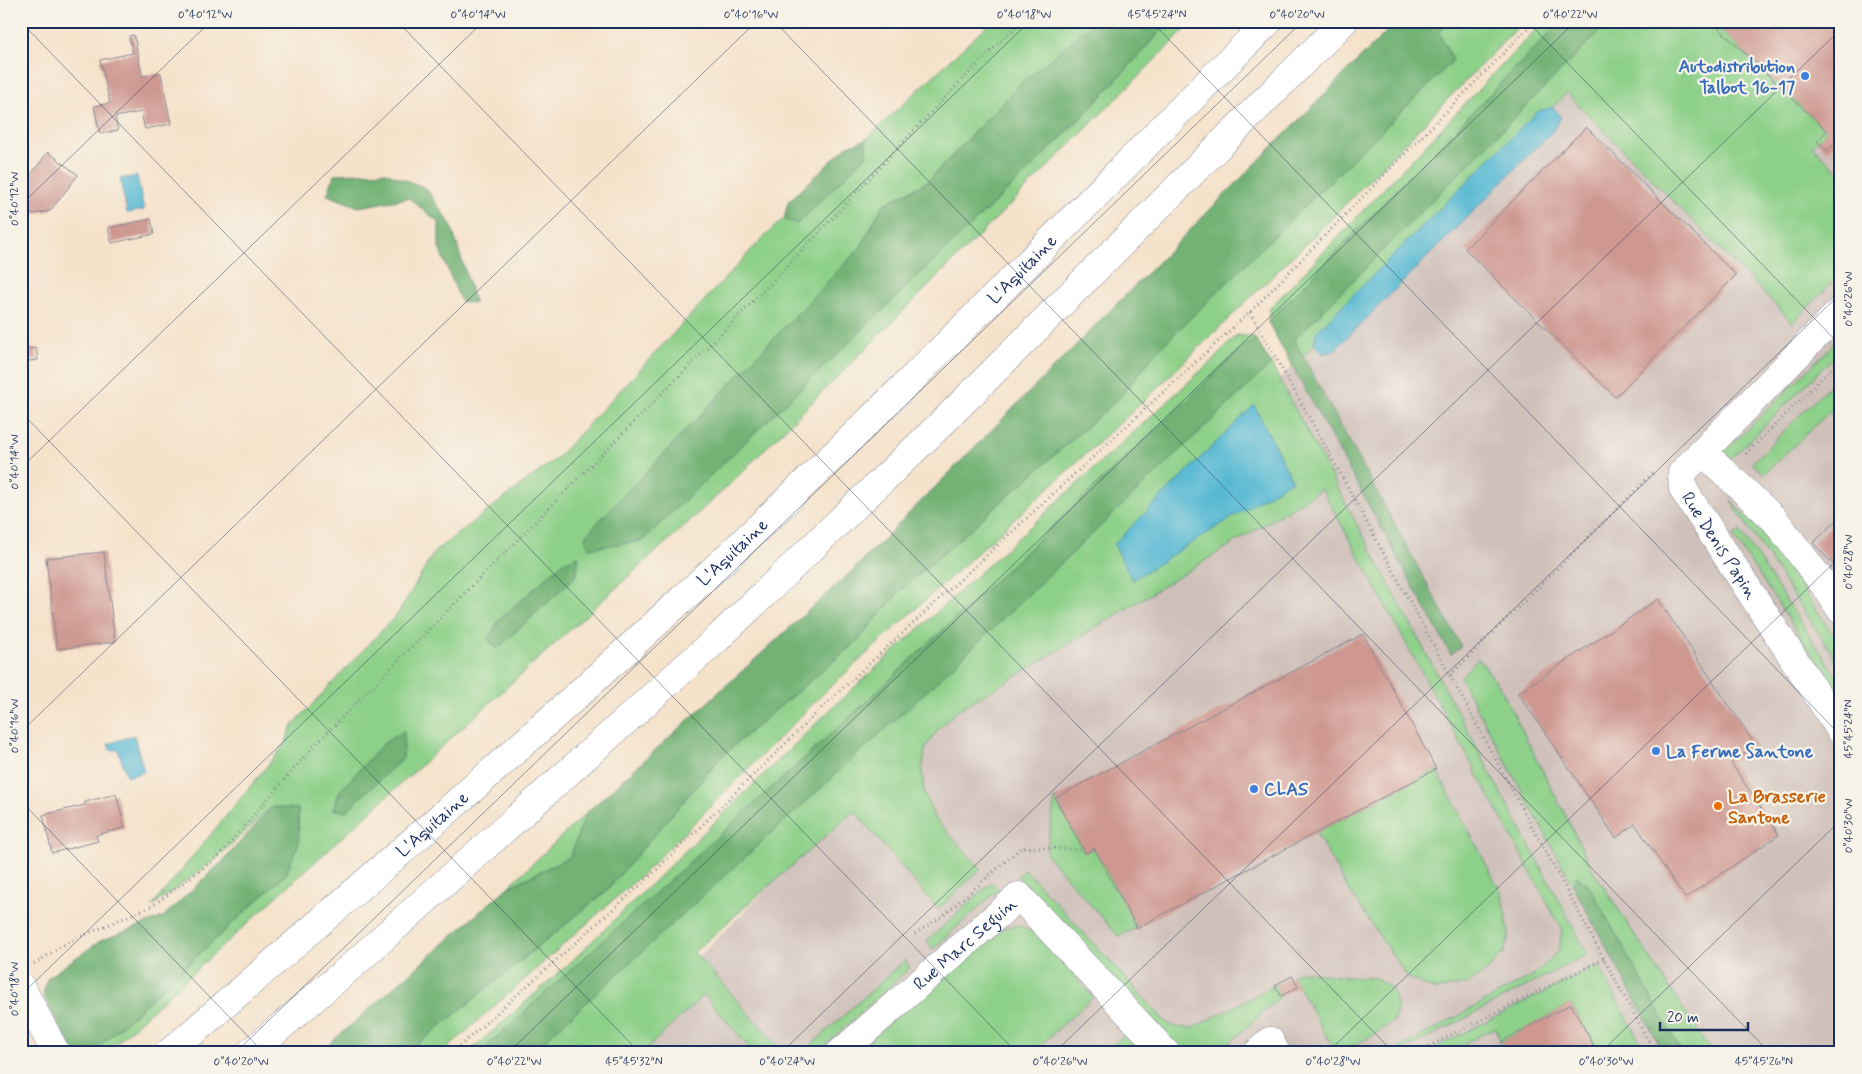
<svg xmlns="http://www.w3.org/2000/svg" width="1862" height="1074" viewBox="0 0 1862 1074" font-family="Mynerve,sans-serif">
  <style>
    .industrial { fill: #cfc0ba }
    .green { fill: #8dd089; stroke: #548074 }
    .forest { fill: #72b275; stroke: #46706a }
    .water { fill: #55b8d3; stroke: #387498 }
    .building { fill: #ce9891 }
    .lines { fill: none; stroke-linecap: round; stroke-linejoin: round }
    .minor-casing { stroke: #888894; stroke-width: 29 }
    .highway-casing { stroke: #888894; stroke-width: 29 }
    .path { stroke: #888894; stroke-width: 3; stroke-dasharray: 1 4; stroke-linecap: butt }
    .minor { stroke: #fff; stroke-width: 28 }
    .highway { stroke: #fff; stroke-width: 28 }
    .ticks { fill: none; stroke: #1b2f5e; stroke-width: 1; stroke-opacity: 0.45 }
    .shop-dot { fill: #3f7fe0; stroke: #f7f3e8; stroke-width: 2 }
    .food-dot { fill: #e8710a; stroke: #f7f3e8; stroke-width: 2 }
    .labels { text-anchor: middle; stroke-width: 4.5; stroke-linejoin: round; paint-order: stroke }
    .shop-label { font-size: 18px; font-weight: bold; fill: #366cbe; stroke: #f7f3e8; text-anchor: start }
    .street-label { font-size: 18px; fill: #1b2f5e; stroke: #f7f3e8 }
    .food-label { font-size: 18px; font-weight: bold; fill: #c56008; stroke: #f7f3e8; text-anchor: start }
    .neatline { fill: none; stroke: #1b2f5e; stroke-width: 2 }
    .ticks-label { font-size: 12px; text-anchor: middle; fill: #1b2f5e }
  </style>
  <rect width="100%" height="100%" fill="#f7f3e8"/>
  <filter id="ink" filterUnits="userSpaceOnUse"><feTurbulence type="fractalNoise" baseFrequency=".02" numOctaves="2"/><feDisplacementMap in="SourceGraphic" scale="10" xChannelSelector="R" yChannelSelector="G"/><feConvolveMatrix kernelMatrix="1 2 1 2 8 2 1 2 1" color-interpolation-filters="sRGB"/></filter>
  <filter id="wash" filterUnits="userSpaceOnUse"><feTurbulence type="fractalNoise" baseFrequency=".0096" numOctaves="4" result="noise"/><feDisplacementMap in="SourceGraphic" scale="20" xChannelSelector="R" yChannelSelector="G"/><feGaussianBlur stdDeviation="1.12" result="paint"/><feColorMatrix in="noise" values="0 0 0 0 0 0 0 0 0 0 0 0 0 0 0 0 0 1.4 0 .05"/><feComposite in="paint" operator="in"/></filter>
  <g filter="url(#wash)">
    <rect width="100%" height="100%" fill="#f5e2cb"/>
    <polygon class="industrial" points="1639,21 1841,21 1841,1053 602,1053"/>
    <g class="green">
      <polygon points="992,21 1096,21 1019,86 927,182 883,205 860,248 1039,160 1097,101 1170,21 1194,21 727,487 105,1053 92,1053 286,874 298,810 272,807 217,858 152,906 286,743 291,727 399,612 435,551 557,458 758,243 866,139"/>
      <polygon points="1448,21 1524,21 1327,223 1146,399 828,689 648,869 442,1053 407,1053 604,893 725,753 858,640 899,592 1119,398 1159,349 1439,33"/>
      <polygon points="1544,21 1711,21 1827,131 1812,146 1841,174 1841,273 1793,323 1567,93 1303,356 1294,340 1284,350 1268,322 1270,308"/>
      <polygon points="1237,335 1254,337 1271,364 1588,955 1578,959 1399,1053 1390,1053 1535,974 1559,950 1562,930 1322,489 1013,678 959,709 939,728 926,747 922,770 924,793 934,817 981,869 938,909 854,811 694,952 784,1053 754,1053 704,995 642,1053 468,1053 572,961 833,707 1216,357"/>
      <polygon points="1841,337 1841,350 1731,459 1724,452"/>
      <polygon points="1841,374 1841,401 1764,474 1752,463"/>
      <polygon points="1730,500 1774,545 1841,647 1841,667"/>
      <polygon points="1740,531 1841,683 1841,698 1733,536"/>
      <polygon points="1478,658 1500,687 1594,872 1712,1053 1664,1053 1460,677"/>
      <polygon points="1436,769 1502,894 1509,935 1504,953 1484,973 1467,984 1435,990 1408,978 1348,889 1316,833"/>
      <polygon points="1055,798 1085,853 1094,848 1137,928 1118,936 1046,854"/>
      <polygon points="586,813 570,857 507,888"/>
      <polygon points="1025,869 1164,1020 1174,1027 1193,1028 1275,985 1281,996 1219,1053 1179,1053 1017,876"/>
      <polygon points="992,882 999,889 933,949 927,941"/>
      <polygon points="1018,925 1037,934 1093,997 1032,1053 855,1053 997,929"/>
      <polygon points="905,960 910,968 817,1053 802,1053"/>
      <polygon points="1598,965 1646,1053 1598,1053 1571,1004 1501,1042 1495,1028 1446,1053 1424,1053"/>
      <polygon points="1300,971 1345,977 1376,978 1392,989 1398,1006 1394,1021 1372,1036 1339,1053 1336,1053 1292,976"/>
      <polygon points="1126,1033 1143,1053 1104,1053"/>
    </g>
    <g class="forest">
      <polygon points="1096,21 1170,21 1097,101 1039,160 642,541 589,548 585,536 860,248 883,205 927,182 1019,85"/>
      <polygon points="1397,21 1448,21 1439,33 1453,61 1159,349 1119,398 899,592 858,640 725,753 604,893 407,1053 319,1053 507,888 570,857 586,813 851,572"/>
      <polygon points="1561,21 1610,21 1294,340 1461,646 1451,655 1268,322"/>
      <polygon points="866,139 867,155 797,224 784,219 788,202 846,147"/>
      <polygon points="385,172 426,188 451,225 475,303 461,302 439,248 439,223 409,198 359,207 327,195 335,174"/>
      <polygon points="1254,337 1271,364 929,689 531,1053 479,1053 865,703"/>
      <polygon points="579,556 576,576 497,649 488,639 499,620 565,561"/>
      <polygon points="404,731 403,758 345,812 333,809 340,791 384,743"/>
      <polygon points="272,807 298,809 299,842 286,874 92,1053 74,1053 43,996 47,978 100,941 163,917 222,862"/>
      <polygon points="1576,876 1588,884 1682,1053 1664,1053 1573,886"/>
    </g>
    <g class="water">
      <polygon points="1553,107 1561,117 1556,128 1334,351 1323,354 1314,344 1316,332 1538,111"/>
      <polygon points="137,176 144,210 127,213 120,179"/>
      <polygon points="1254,405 1292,480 1132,580 1114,544"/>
      <polygon points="134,735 144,772 127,777 118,750 110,750 108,744"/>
    </g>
    <g id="blocks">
      <g class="building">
        <polygon points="1711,21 1841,21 1841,137 1827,151 1817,141 1827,131"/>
        <polygon points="134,35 142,76 161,73 171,124 145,129 141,112 115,117 118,130 100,134 94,106 110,103 100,60 133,53 129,36"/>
        <polygon points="1586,127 1736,275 1615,397 1465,249"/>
        <polygon points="48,152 78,175 50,211 21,216 21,181 27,180"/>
        <polygon points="151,219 154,234 112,243 108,228"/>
        <polygon points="36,348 38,360 21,362 21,350"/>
        <polygon points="1841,516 1841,572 1813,543"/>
        <polygon points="104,552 115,642 57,649 46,558"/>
        <polygon points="1658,599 1756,746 1731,763 1779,835 1685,898 1635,824 1616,838 1518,693"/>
        <polygon points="1363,634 1436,769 1137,928 1094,848 1085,853 1055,798"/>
        <polygon points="116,794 125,828 96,835 98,841 52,853 43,815 85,805 85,802"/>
        <polygon points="1292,976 1298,987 1281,996 1275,985"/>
        <polygon points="1571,1004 1598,1053 1507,1053 1501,1042"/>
      </g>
    </g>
  </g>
  <g filter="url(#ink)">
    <use href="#blocks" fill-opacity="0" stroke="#888894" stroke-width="1"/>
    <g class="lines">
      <g class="minor-casing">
        <g id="minor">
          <path id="s1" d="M1841,310L1682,473L1683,489L1841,731"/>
          <polyline points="1703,452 1775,520 1828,590 1841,610"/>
          <polyline points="21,987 56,1053"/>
          <path id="s2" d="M840,1053L1019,896L1166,1053"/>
          <polyline points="1257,1053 1270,1041 1276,1053"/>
        </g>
      </g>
      <g class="highway-casing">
        <g id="highway">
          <path id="s3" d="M169,1053C341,904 513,756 680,601C882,414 1074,216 1269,21"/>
          <polyline points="250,1053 354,964 718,638 945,420 1344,21"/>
        </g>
      </g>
      <g class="path">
        <polyline points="1250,312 1339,471 1655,1053"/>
        <polyline points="1746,454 1841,359"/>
        <polyline points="1450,675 1653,473"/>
        <polyline points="915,934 944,915 1022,847 1083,850"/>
        <polyline points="34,964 70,941 152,906 217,858 311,749 783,271 950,92 1021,21"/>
        <polyline points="452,1053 647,879 831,699 1250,312 1535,21"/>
        <polyline points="1415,1053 1604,959"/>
      </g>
      <use href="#minor" class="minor"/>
      <use href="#highway" class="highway"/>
    </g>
  </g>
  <path class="ticks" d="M397,21L1394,1053M774,21L1770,1053M1151,21L1841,736M1527,21L1841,346M21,22L1017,1053M21,205L211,21M21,412L640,1053M21,468L484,21M21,732L757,21M21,801L264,1053M21,995L1030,21M235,1053L1303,21M508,1053L1576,21M781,1053L1841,29M1054,1053L1841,293M1327,1053L1841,556M1600,1053L1841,820"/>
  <g class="shop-dot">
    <circle cx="1805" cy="76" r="5"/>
    <circle cx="1656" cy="751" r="5"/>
    <circle cx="1254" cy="789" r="5"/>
  </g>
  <circle class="food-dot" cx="1718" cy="806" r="5"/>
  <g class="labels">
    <g class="shop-label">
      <text x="1795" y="72" text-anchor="end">Autodistribution<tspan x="1795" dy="21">Talbot 16-17</tspan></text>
      <text x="1666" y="757">La Ferme Santone</text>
      <text x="1264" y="795">CLAS</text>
    </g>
    <g class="street-label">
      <text dy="6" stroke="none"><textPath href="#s3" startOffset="1159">L'Aquitaine</textPath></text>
      <text dy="6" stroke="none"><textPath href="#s1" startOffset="311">Rue Denis Papin</textPath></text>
      <text dy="6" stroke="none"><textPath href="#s3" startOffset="754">L'Aquitaine</textPath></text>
      <text dy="6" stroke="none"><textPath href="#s3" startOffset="349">L'Aquitaine</textPath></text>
      <text dy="6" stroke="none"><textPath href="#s2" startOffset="166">Rue Marc Seguin</textPath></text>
    </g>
    <g class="food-label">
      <text x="1728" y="802">La Brasserie<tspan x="1728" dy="21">Santone</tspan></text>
    </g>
  </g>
  <rect width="1862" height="1074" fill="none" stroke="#f7f3e8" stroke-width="55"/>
  <path d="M1660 1022v8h88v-8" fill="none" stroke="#1b2f5e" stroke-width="2.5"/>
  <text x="1667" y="1022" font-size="15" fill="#1b2f5e" stroke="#f7f3e8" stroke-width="4" paint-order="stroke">20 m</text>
  <rect x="28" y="28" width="1806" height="1018" class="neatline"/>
  <g class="ticks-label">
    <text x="205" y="18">0°40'12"W</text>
    <text x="478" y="18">0°40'14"W</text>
    <text x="751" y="18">0°40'16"W</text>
    <text x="1024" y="18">0°40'18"W</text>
    <text x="1157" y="18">45°45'24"N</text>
    <text x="1297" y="18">0°40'20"W</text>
    <text x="1570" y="18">0°40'22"W</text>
    <text transform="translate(14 199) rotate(-90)" y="4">0°40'12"W</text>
    <text transform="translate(1848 299) rotate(-90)" y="4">0°40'26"W</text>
    <text transform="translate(14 462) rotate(-90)" y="4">0°40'14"W</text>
    <text transform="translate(1848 562) rotate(-90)" y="4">0°40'28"W</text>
    <text transform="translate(14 726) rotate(-90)" y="4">0°40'16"W</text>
    <text transform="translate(1848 729) rotate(-90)" y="4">45°45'24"N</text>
    <text transform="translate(1848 826) rotate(-90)" y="4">0°40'30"W</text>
    <text transform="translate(14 989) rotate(-90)" y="4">0°40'18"W</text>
    <text x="241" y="1065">0°40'20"W</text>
    <text x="514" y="1065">0°40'22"W</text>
    <text x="634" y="1065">45°45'32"N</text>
    <text x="787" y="1065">0°40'24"W</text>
    <text x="1060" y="1065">0°40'26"W</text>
    <text x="1333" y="1065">0°40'28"W</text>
    <text x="1606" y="1065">0°40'30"W</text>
    <text x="1764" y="1065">45°45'26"N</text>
  </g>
</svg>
